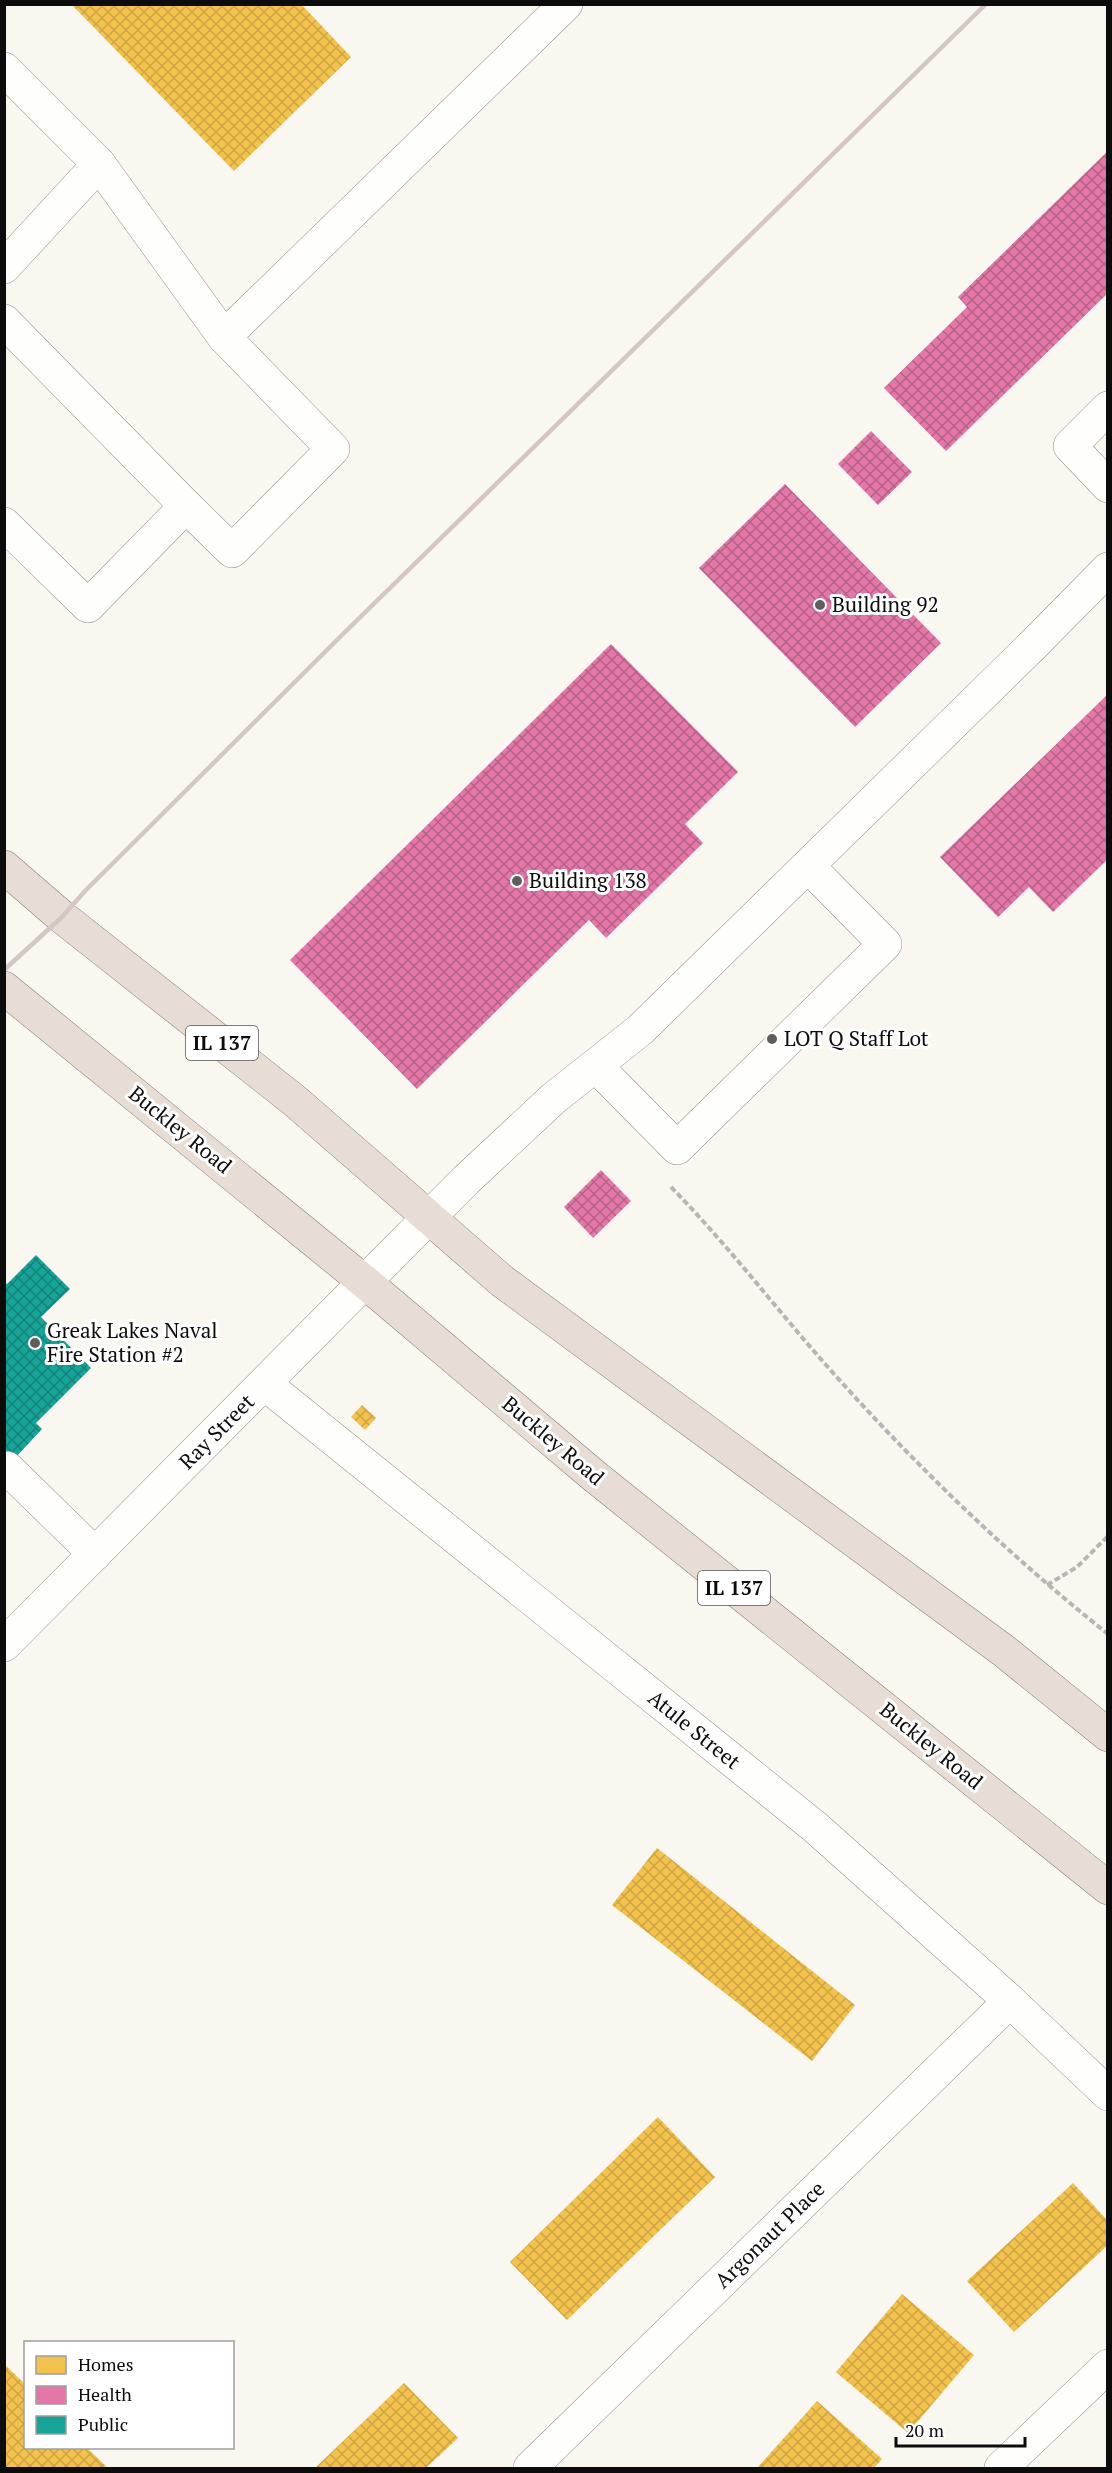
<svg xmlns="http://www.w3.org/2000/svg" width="1112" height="2473" viewBox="0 0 1112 2473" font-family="'PT Serif',serif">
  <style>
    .homes { fill: url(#homes-cross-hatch) }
    .health { fill: url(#health-cross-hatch) }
    .public { fill: url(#public-cross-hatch) }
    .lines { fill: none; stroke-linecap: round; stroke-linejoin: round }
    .minor-casing { stroke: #93928f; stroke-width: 34 }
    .highway-casing { stroke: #807f7c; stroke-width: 34 }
    .path { stroke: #b7b6b5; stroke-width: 4; stroke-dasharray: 6 3; stroke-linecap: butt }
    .minor { stroke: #fefefd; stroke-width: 33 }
    .highway { stroke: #e7ddd5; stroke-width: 33 }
    .rail { stroke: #d5c6c6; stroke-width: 4.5 }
    .poi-dot { fill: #5f5e5c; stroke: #fff; stroke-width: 2 }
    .labels { text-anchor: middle; stroke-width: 6; stroke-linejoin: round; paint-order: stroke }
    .shield { fill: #fff; stroke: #555; stroke-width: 1.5 }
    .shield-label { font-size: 20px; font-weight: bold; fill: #0c0c0c }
    .poi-label { font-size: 21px; fill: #0c0c0c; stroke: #fff; text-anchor: start }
    .street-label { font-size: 21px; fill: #0c0c0c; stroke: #fff }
  </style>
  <defs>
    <pattern id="homes-cross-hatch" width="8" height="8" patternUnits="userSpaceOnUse" patternTransform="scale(1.5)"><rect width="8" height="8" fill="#f2c14e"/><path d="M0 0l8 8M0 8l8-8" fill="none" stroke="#cea543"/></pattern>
    <pattern id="health-cross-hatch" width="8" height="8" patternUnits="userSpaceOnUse" patternTransform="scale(1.5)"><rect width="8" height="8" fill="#e377a8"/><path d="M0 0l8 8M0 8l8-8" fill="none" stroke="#b66087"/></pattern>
    <pattern id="public-cross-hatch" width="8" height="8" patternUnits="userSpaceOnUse" patternTransform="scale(1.5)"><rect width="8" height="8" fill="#17a398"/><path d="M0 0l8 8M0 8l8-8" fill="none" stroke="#13837a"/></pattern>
  </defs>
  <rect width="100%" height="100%" fill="#faf7f0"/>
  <g class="homes">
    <polygon points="71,4 301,4 351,57 234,171"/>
    <polygon points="362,1405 376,1418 365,1430 351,1417"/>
    <polygon points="657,1848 855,2005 812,2061 612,1905"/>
    <polygon points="658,2117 715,2177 567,2320 510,2262"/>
    <polygon points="1073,2183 1108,2221 1108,2245 1014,2332 967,2281"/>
    <polygon points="902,2294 974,2355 908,2433 836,2372"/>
    <polygon points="4,2364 26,2385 26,2448 87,2448 108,2468 4,2468"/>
    <polygon points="404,2383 458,2438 426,2468 315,2468"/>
    <polygon points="817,2401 882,2459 874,2468 757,2468"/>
  </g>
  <g class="health">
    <polygon points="1108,151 1108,293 946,451 884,388 967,307 958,297"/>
    <polygon points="871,431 912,472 878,505 838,464"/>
    <polygon points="785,484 941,643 855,727 699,568"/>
    <polygon points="611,644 738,772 685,824 703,843 606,938 589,920 417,1089 290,960"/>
    <polygon points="1108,694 1108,859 1053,912 1029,887 998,917 940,857"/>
    <polygon points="601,1170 631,1201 593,1238 564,1207"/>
  </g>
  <polygon class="public" points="36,1255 70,1289 41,1317 91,1368 36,1423 42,1429 4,1470 4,1281 7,1284"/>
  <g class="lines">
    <g class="minor-casing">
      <g id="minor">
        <polyline points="4,69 99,164 4,267"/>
        <polyline points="99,164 224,337 333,449 232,551 186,506"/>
        <polyline points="4,321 186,506 88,606 4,524"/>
        <polyline points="224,337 566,4"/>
        <polyline points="1108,408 1070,446 1108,486"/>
        <polyline points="596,1066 677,1148 885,944 808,866"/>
        <polyline points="265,1384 815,1827 1010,2001 1108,2094"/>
        <polyline points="7,1468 95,1554"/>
        <polyline points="4,1645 466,1180 554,1098 640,1030 1033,645 1108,569"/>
        <polyline points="530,2468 1010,2001"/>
        <polyline points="1001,2468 1108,2366"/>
      </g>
    </g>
    <g class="highway-casing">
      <g id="highway">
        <polyline points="4,867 62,917 295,1101 502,1281 1004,1651 1108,1735"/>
        <polyline points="4,988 366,1283 593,1475 1108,1888"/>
      </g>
    </g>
    <g class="path">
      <path d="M671,1187C726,1243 774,1306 826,1365C912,1462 1006,1553 1108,1634"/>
      <polyline points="1047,1585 1077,1567 1108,1536"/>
    </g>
    <use href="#minor" class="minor"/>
    <use href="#highway" class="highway"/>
    <polyline class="rail" points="4,970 62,917 85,891 341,636 986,4"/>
  </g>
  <g class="poi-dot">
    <circle cx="820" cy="605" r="6"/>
    <circle cx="517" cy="881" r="6"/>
    <circle cx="772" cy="1039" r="6"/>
    <circle cx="35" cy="1343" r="6"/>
  </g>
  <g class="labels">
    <g class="shield">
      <rect x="186" y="1026" width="72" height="34" rx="4.5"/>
      <rect x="698" y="1571" width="72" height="34" rx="4.5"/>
    </g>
    <g class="shield-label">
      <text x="222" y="1050">IL 137</text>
      <text x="734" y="1595">IL 137</text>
    </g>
    <g class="poi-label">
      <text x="832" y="612">Building 92</text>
      <text x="529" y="888">Building 138</text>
      <text x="784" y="1046">LOT Q Staff Lot</text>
      <text x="47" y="1338">Greak Lakes Naval<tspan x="47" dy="24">Fire Station #2</tspan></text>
    </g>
    <g class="street-label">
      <text transform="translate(180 1130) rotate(39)" y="7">Buckley Road</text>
      <text transform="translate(217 1432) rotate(-45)" y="7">Ray Street</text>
      <text transform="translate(553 1441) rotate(40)" y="7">Buckley Road</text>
      <text transform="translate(694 1730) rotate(39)" y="7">Atule Street</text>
      <text transform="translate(931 1746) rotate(39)" y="7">Buckley Road</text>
      <text transform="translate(770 2235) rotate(-44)" y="7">Argonaut Place</text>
    </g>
  </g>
  <rect width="1112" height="2473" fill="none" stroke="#0c0c0c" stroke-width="12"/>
  <rect x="24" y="2341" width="210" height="108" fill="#ffffff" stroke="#9e9e9e" stroke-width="1.5"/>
  <rect x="36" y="2356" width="30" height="18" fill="#f2c14e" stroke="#9e9e9e" stroke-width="1.5"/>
  <text x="78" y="2371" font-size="18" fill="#0c0c0c">Homes</text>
  <rect x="36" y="2386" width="30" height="18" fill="#e377a8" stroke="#9e9e9e" stroke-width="1.5"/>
  <text x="78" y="2401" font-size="18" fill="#0c0c0c">Health</text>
  <rect x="36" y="2416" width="30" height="18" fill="#17a398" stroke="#9e9e9e" stroke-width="1.5"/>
  <text x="78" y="2431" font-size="18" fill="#0c0c0c">Public</text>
  <path d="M896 2437v9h129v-9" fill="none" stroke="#0c0c0c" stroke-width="3"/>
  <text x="905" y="2437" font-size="18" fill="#0c0c0c" stroke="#ffffff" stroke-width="4.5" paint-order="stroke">20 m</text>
</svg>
